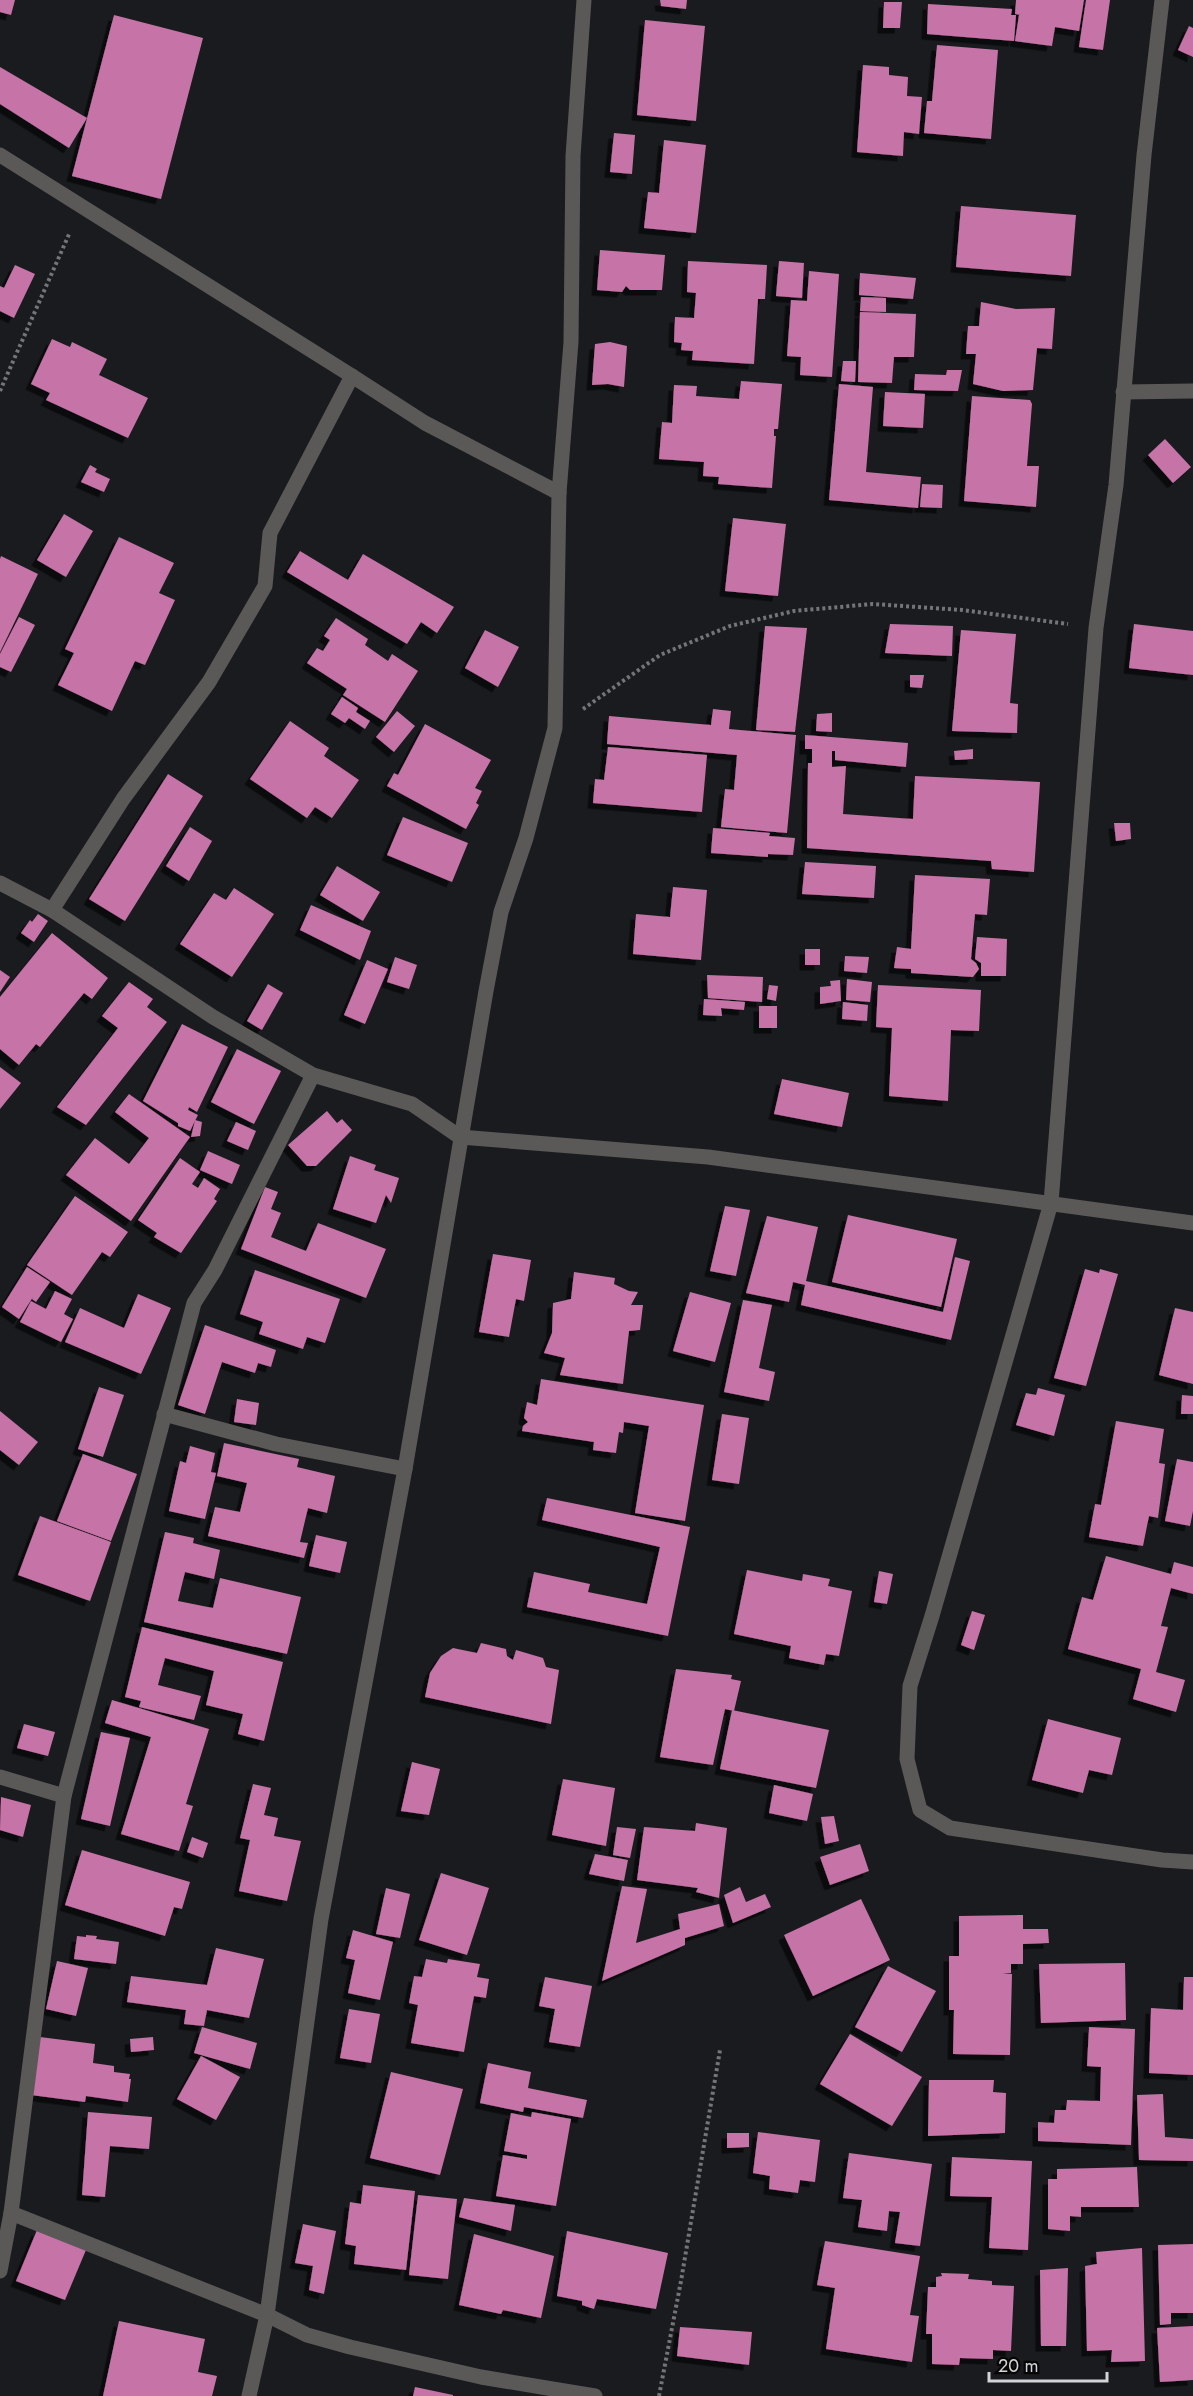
<svg xmlns="http://www.w3.org/2000/svg" width="1193" height="2396" viewBox="0 0 1193 2396" font-family="Jost,sans-serif">
  <style>
    .building { fill: #c673a7; filter: url(#shadow) }
    .lines { fill: none; stroke-linecap: round; stroke-linejoin: round }
    .path { stroke: #747577; stroke-width: 4; stroke-dasharray: 3 3; stroke-linecap: butt }
    .street { stroke: #5a5957; stroke-width: 15 }
  </style>
  <defs>
    <filter id="shadow"><feDropShadow dx="-5.5" dy="5.5" stdDeviation="0" flood-color="#0009"/></filter>
  </defs>
  <rect width="100%" height="100%" fill="#1a1b1e"/>
  <g class="building">
    <polygon points="0,0 15,0 11,15 0,12"/>
    <polygon points="660,0 687,0 686,9 661,6"/>
    <polygon points="1016,0 1084,0 1079,31 1055,27 1052,46 1015,41 1019,15 1021,15 1015,14"/>
    <polygon points="1086,0 1110,0 1103,50 1079,47"/>
    <polygon points="884,2 902,2 900,28 883,28"/>
    <polygon points="928,4 1012,9 1011,15 1016,15 1014,41 927,34"/>
    <polygon points="114,15 203,38 161,199 72,176"/>
    <polygon points="645,20 705,26 696,121 637,115"/>
    <polygon points="1189,26 1193,28 1193,57 1178,50"/>
    <polygon points="937,45 998,50 991,139 924,133 927,101 932,101"/>
    <polygon points="863,65 889,67 889,75 908,77 907,96 922,97 919,134 904,132 903,156 857,152"/>
    <polygon points="0,67 87,118 69,148 0,104"/>
    <polygon points="614,133 635,135 632,174 610,172"/>
    <polygon points="664,140 706,145 696,233 644,228 648,192 659,193"/>
    <polygon points="961,206 1076,215 1071,276 956,267"/>
    <polygon points="600,250 665,255 662,290 630,290 626,286 622,292 597,290"/>
    <polygon points="688,261 767,265 765,299 758,299 754,364 692,360 693,351 681,350 682,343 674,342 675,317 694,318 696,293 687,292"/>
    <polygon points="779,261 804,263 802,298 776,296"/>
    <polygon points="15,265 35,274 14,318 0,311 0,286 4,288"/>
    <polygon points="809,271 839,274 832,377 800,375 801,357 787,356 791,300 807,301"/>
    <polygon points="860,273 916,278 913,299 859,295"/>
    <polygon points="861,297 886,298 886,312 860,311"/>
    <polygon points="981,302 1016,309 1055,308 1052,349 1037,348 1033,390 1003,391 973,384 976,354 966,354 968,326 979,326"/>
    <polygon points="860,312 916,314 914,357 894,357 892,383 858,382"/>
    <polygon points="52,339 70,347 72,342 107,359 99,375 148,398 128,438 46,400 50,393 31,384"/>
    <polygon points="610,342 627,346 624,387 608,384 592,385 595,344"/>
    <polygon points="843,361 856,361 855,382 841,381"/>
    <polygon points="947,370 962,370 958,391 914,390 915,374 946,375"/>
    <polygon points="741,381 782,384 778,429 774,429 774,436 776,436 772,488 718,484 719,477 703,476 704,462 659,459 662,422 672,423 674,385 697,386 696,396 739,399"/>
    <polygon points="839,384 873,387 866,472 921,477 918,508 829,500"/>
    <polygon points="885,392 925,394 923,428 883,426"/>
    <polygon points="972,396 1030,400 1032,404 1027,466 1039,466 1036,507 964,501"/>
    <polygon points="1165,439 1191,467 1173,483 1148,455"/>
    <polygon points="90,465 97,469 95,472 110,479 104,492 81,482"/>
    <polygon points="922,484 943,485 942,508 920,507"/>
    <polygon points="64,514 93,531 66,577 37,560"/>
    <polygon points="733,518 786,524 778,596 725,591"/>
    <polygon points="119,537 174,563 159,593 175,600 145,665 135,661 112,711 58,685 74,653 65,649"/>
    <polygon points="300,551 348,580 363,554 454,607 437,633 421,622 407,644 287,572"/>
    <polygon points="1,556 38,574 0,652 0,559"/>
    <polygon points="19,617 35,625 11,672 0,667 0,654"/>
    <polygon points="336,618 368,639 365,645 388,661 392,654 418,671 385,722 343,695 347,689 307,663 317,648 323,651 330,640 324,636"/>
    <polygon points="890,624 953,626 952,656 885,653"/>
    <polygon points="1134,624 1193,631 1193,675 1129,668"/>
    <polygon points="765,626 807,628 795,732 756,730"/>
    <polygon points="485,630 519,647 498,687 465,668"/>
    <polygon points="961,630 1016,634 1010,703 1018,704 1017,733 952,731"/>
    <polygon points="910,675 924,675 922,688 910,687"/>
    <polygon points="342,697 358,708 356,712 370,721 365,729 349,718 345,723 331,714"/>
    <polygon points="713,709 731,711 729,729 796,735 787,833 721,827 725,789 734,790 737,755 607,744 609,716 711,725"/>
    <polygon points="397,711 415,726 394,752 376,737"/>
    <polygon points="832,713 832,732 816,731 817,714"/>
    <polygon points="290,721 329,748 324,756 359,780 332,818 315,807 307,818 250,779"/>
    <polygon points="425,724 491,760 475,788 482,791 476,803 479,805 466,829 387,786 394,773 398,775"/>
    <polygon points="805,735 908,743 906,767 835,760 835,751 832,751 832,767 846,766 843,814 913,819 915,776 1040,782 1034,872 992,869 991,861 807,848 808,763 812,763 812,749 805,749"/>
    <polygon points="608,747 707,755 702,812 593,803 595,779 604,780"/>
    <polygon points="973,749 973,759 955,760 954,751"/>
    <polygon points="168,774 203,796 125,921 89,899"/>
    <polygon points="403,817 468,843 452,882 387,855"/>
    <polygon points="1114,823 1130,823 1131,839 1116,841"/>
    <polygon points="190,827 212,841 189,881 166,866"/>
    <polygon points="713,828 770,833 769,836 795,838 793,855 768,854 768,857 711,853"/>
    <polygon points="805,862 876,866 874,898 802,894"/>
    <polygon points="337,866 380,892 363,921 320,895"/>
    <polygon points="915,875 990,879 987,915 975,914 971,959 976,963 979,969 973,977 911,973 911,969 894,968 897,947 911,949"/>
    <polygon points="673,887 707,890 701,960 633,954 636,914 670,917"/>
    <polygon points="234,888 274,914 232,977 180,944 214,893 226,900"/>
    <polygon points="311,905 371,931 360,960 300,930"/>
    <polygon points="38,914 48,921 34,942 21,933 30,920 32,922"/>
    <polygon points="52,933 108,978 92,999 84,993 40,1047 36,1044 19,1065 0,1049 0,997"/>
    <polygon points="977,937 1007,939 1006,976 981,976 981,963 975,959"/>
    <rect x="805" y="949" width="15" height="16"/>
    <polygon points="845,956 869,957 867,973 844,971"/>
    <polygon points="395,957 417,965 409,989 387,982"/>
    <polygon points="367,960 388,969 365,1024 344,1015"/>
    <polygon points="0,970 10,977 0,992"/>
    <polygon points="707,975 763,977 762,1002 708,998"/>
    <polygon points="847,979 872,982 870,1002 846,1000"/>
    <polygon points="840,980 841,1001 820,1004 820,987 831,986 830,981"/>
    <polygon points="129,982 153,999 147,1007 167,1022 86,1125 57,1107 118,1028 102,1016"/>
    <polygon points="268,984 283,993 262,1030 247,1021"/>
    <polygon points="769,985 778,986 776,1001 767,999"/>
    <polygon points="878,985 981,990 979,1031 951,1030 948,1101 889,1096 892,1028 876,1027"/>
    <polygon points="704,999 745,1002 744,1010 721,1008 722,1016 703,1015"/>
    <polygon points="843,1002 868,1005 867,1021 842,1019"/>
    <rect x="759" y="1006" width="18" height="22"/>
    <polygon points="182,1024 228,1047 197,1112 189,1107 188,1110 198,1115 190,1131 178,1126 178,1123 143,1101"/>
    <polygon points="237,1049 281,1071 254,1124 211,1102"/>
    <polygon points="0,1067 21,1083 0,1109"/>
    <polygon points="782,1079 849,1093 842,1127 774,1114"/>
    <polygon points="129,1094 190,1137 131,1221 66,1175 95,1138 129,1164 149,1138 115,1112"/>
    <polygon points="327,1111 337,1123 342,1119 352,1130 316,1166 307,1166 288,1145"/>
    <polygon points="195,1120 202,1122 200,1136 191,1137"/>
    <polygon points="236,1122 256,1131 248,1150 227,1141"/>
    <polygon points="208,1151 240,1165 232,1184 200,1170"/>
    <polygon points="350,1156 376,1165 374,1170 399,1178 391,1203 386,1195 376,1223 333,1209"/>
    <polygon points="180,1158 200,1172 192,1184 198,1188 204,1178 220,1189 214,1199 217,1201 181,1253 154,1237 157,1233 138,1220"/>
    <polygon points="265,1187 278,1192 271,1209 281,1213 271,1237 306,1251 318,1223 386,1249 366,1298 241,1249"/>
    <polygon points="75,1196 128,1232 110,1257 102,1252 72,1295 27,1265"/>
    <polygon points="725,1206 750,1210 736,1276 710,1271"/>
    <polygon points="848,1215 957,1239 941,1307 832,1282"/>
    <polygon points="767,1216 818,1227 806,1281 943,1312 955,1257 970,1261 951,1340 801,1305 805,1285 793,1282 789,1302 746,1293"/>
    <polygon points="493,1254 531,1260 524,1301 516,1299 509,1337 479,1332"/>
    <polygon points="27,1267 50,1282 36,1302 32,1299 33,1297 19,1319 2,1307"/>
    <polygon points="1085,1269 1099,1273 1100,1269 1118,1274 1086,1386 1054,1378"/>
    <polygon points="255,1270 340,1299 325,1343 307,1337 303,1349 259,1334 263,1322 240,1314"/>
    <polygon points="574,1272 615,1278 614,1284 629,1291 638,1292 631,1305 643,1305 640,1330 629,1331 623,1384 560,1375 565,1358 544,1353 552,1333 553,1303 571,1299"/>
    <polygon points="55,1291 72,1299 64,1314 73,1319 61,1342 20,1322 31,1301 46,1309"/>
    <polygon points="690,1292 731,1303 715,1362 673,1351"/>
    <polygon points="138,1294 171,1308 141,1374 65,1342 80,1308 124,1328"/>
    <polygon points="743,1300 772,1305 759,1368 775,1372 769,1401 724,1392"/>
    <polygon points="1175,1308 1193,1312 1193,1384 1159,1375"/>
    <polygon points="205,1325 276,1350 271,1367 258,1363 255,1373 222,1362 205,1414 178,1405"/>
    <polygon points="541,1379 704,1405 685,1521 635,1513 649,1426 624,1422 623,1433 619,1432 616,1453 593,1450 594,1442 522,1431 523,1426 528,1422 524,1418 527,1402 537,1405"/>
    <polygon points="99,1387 124,1395 103,1457 78,1449"/>
    <polygon points="1038,1388 1065,1395 1054,1436 1016,1425 1026,1393 1036,1395"/>
    <polygon points="1182,1395 1193,1396 1193,1414 1181,1414"/>
    <polygon points="237,1399 259,1403 256,1425 234,1422"/>
    <polygon points="0,1411 38,1442 19,1465 0,1450"/>
    <polygon points="722,1414 749,1418 739,1484 712,1480"/>
    <polygon points="1116,1421 1164,1429 1159,1463 1165,1464 1158,1518 1149,1516 1143,1546 1089,1537 1095,1504 1101,1505"/>
    <polygon points="224,1443 299,1459 297,1467 335,1476 327,1513 308,1508 300,1542 308,1543 304,1558 208,1536 215,1507 240,1512 247,1483 217,1476"/>
    <polygon points="190,1446 215,1453 211,1472 216,1473 205,1519 169,1511 180,1461 186,1463"/>
    <polygon points="83,1454 137,1474 111,1541 57,1521"/>
    <polygon points="1177,1459 1193,1462 1193,1511 1190,1526 1165,1521"/>
    <polygon points="547,1498 690,1527 668,1636 527,1607 534,1572 590,1584 588,1592 647,1604 660,1547 542,1520"/>
    <polygon points="40,1516 111,1542 90,1601 18,1575"/>
    <polygon points="165,1532 194,1538 193,1543 220,1550 214,1579 185,1572 178,1601 213,1608 220,1578 301,1597 287,1654 144,1622"/>
    <polygon points="316,1535 347,1542 340,1573 309,1566"/>
    <polygon points="1106,1556 1171,1574 1174,1562 1193,1567 1193,1594 1171,1588 1161,1626 1168,1627 1156,1672 1185,1680 1176,1712 1133,1699 1141,1669 1068,1649 1082,1597 1093,1600"/>
    <polygon points="747,1570 802,1581 803,1574 830,1579 828,1586 852,1591 839,1656 826,1654 824,1665 789,1658 791,1646 734,1634"/>
    <polygon points="879,1571 893,1574 887,1604 874,1602"/>
    <polygon points="972,1611 985,1615 974,1650 961,1645"/>
    <polygon points="142,1627 283,1662 264,1741 238,1734 243,1714 206,1705 214,1671 165,1658 158,1685 201,1696 194,1720 139,1707 141,1701 125,1697"/>
    <polygon points="481,1643 506,1649 507,1656 513,1660 516,1650 543,1658 546,1667 559,1670 551,1724 425,1697 430,1673 441,1656 453,1648 477,1653"/>
    <polygon points="676,1669 732,1675 731,1679 741,1681 734,1711 725,1709 713,1765 660,1757"/>
    <polygon points="112,1700 209,1729 186,1804 193,1806 179,1851 121,1834 151,1737 105,1723"/>
    <polygon points="732,1710 829,1730 816,1788 720,1769"/>
    <polygon points="1048,1719 1121,1738 1112,1775 1089,1770 1083,1793 1032,1780"/>
    <polygon points="24,1724 55,1732 48,1756 17,1748"/>
    <polygon points="101,1732 130,1738 110,1826 81,1819"/>
    <polygon points="412,1762 440,1769 429,1815 401,1811"/>
    <polygon points="563,1779 615,1788 606,1846 552,1835"/>
    <polygon points="253,1784 271,1788 264,1815 278,1818 274,1836 301,1841 287,1901 239,1891 250,1840 240,1838"/>
    <polygon points="774,1785 813,1794 807,1821 769,1813"/>
    <polygon points="1,1797 31,1805 23,1837 0,1830"/>
    <polygon points="834,1816 839,1841 825,1844 821,1817"/>
    <polygon points="696,1823 727,1828 719,1898 696,1892 698,1888 637,1880 644,1827 695,1831"/>
    <polygon points="617,1827 636,1829 630,1858 613,1855"/>
    <polygon points="192,1837 208,1843 203,1858 187,1852"/>
    <polygon points="860,1844 869,1871 830,1885 820,1857"/>
    <polygon points="82,1850 190,1882 182,1909 174,1907 165,1936 65,1905"/>
    <polygon points="595,1854 628,1860 624,1881 589,1874"/>
    <polygon points="441,1873 489,1888 467,1955 419,1940"/>
    <polygon points="622,1886 647,1889 636,1943 680,1929 678,1914 719,1904 724,1926 685,1938 685,1945 602,1981"/>
    <polygon points="740,1887 746,1902 765,1894 771,1907 733,1923 724,1895"/>
    <polygon points="386,1888 410,1894 400,1938 376,1934"/>
    <polygon points="861,1899 890,1960 813,1996 784,1935"/>
    <polygon points="1023,1915 1023,1929 1048,1929 1049,1943 1023,1944 1023,1964 1011,1964 1011,1973 1002,1973 1012,1974 1010,2055 953,2054 954,2010 949,2010 949,1956 959,1956 959,1916"/>
    <polygon points="353,1930 393,1942 380,2000 348,1993 355,1960 346,1958"/>
    <polygon points="86,1935 97,1936 96,1939 119,1942 116,1964 74,1959 77,1936 86,1937"/>
    <polygon points="216,1948 264,1959 249,2018 207,2010 204,2026 184,2024 186,2010 127,2002 131,1976 207,1985"/>
    <polygon points="426,1959 447,1963 448,1959 480,1964 477,1977 489,1979 486,1998 474,1996 464,2052 411,2043 418,2005 409,2003 414,1976 422,1977"/>
    <polygon points="57,1961 88,1968 76,2016 46,2009"/>
    <polygon points="1125,1963 1126,2020 1041,2023 1039,1964"/>
    <polygon points="888,1966 936,1991 902,2052 855,2027"/>
    <polygon points="545,1977 592,1986 580,2047 549,2042 555,2009 539,2006"/>
    <polygon points="1184,1977 1193,1977 1193,2075 1149,2073 1151,2008 1183,2010"/>
    <polygon points="349,2009 380,2014 371,2063 340,2058"/>
    <polygon points="202,2027 257,2043 250,2069 194,2053"/>
    <polygon points="1089,2027 1135,2029 1131,2145 1038,2141 1038,2122 1054,2123 1055,2110 1066,2110 1067,2100 1100,2101 1101,2067 1087,2066"/>
    <polygon points="850,2034 922,2077 892,2126 820,2084"/>
    <polygon points="40,2037 95,2044 93,2063 114,2066 114,2072 130,2074 129,2079 131,2079 128,2102 86,2096 85,2102 31,2095"/>
    <polygon points="153,2037 154,2050 131,2052 130,2039"/>
    <polygon points="201,2056 240,2077 216,2120 177,2099"/>
    <polygon points="488,2063 531,2072 528,2088 587,2100 583,2118 524,2107 523,2112 480,2103"/>
    <polygon points="391,2072 463,2089 440,2175 370,2158"/>
    <polygon points="929,2080 994,2080 993,2092 1006,2093 1005,2133 928,2136"/>
    <polygon points="1163,2094 1165,2137 1193,2139 1193,2161 1139,2160 1137,2095"/>
    <polygon points="88,2112 152,2117 149,2149 110,2146 105,2197 82,2195"/>
    <polygon points="532,2112 571,2119 556,2206 496,2196 503,2155 527,2159 527,2155 504,2151 511,2113 531,2117"/>
    <polygon points="758,2132 820,2140 815,2182 800,2180 798,2193 769,2189 770,2176 753,2173"/>
    <polygon points="727,2133 749,2133 749,2147 727,2148"/>
    <polygon points="849,2153 932,2164 920,2246 895,2243 900,2212 889,2211 887,2231 858,2227 862,2200 843,2198"/>
    <polygon points="952,2157 1032,2161 1028,2250 989,2248 992,2197 950,2196"/>
    <polygon points="1137,2167 1139,2207 1081,2207 1081,2217 1070,2216 1070,2231 1048,2229 1048,2179 1057,2179 1057,2169"/>
    <polygon points="363,2185 415,2191 406,2270 354,2264 356,2246 345,2244 350,2202 361,2204"/>
    <polygon points="418,2195 457,2199 448,2279 409,2275"/>
    <polygon points="464,2198 515,2205 511,2231 459,2217"/>
    <polygon points="303,2224 336,2231 324,2294 309,2290 313,2266 295,2263"/>
    <polygon points="37,2230 86,2250 65,2300 16,2281"/>
    <polygon points="567,2231 668,2253 656,2309 597,2299 594,2309 582,2305 582,2301 557,2296"/>
    <polygon points="474,2234 554,2256 541,2318 503,2310 501,2314 459,2305"/>
    <polygon points="825,2241 920,2256 910,2315 919,2316 912,2362 826,2349 835,2288 817,2285"/>
    <polygon points="1193,2244 1193,2313 1171,2313 1171,2324 1160,2325 1158,2245"/>
    <polygon points="1142,2248 1145,2361 1111,2362 1112,2350 1087,2351 1085,2266 1097,2264 1096,2252"/>
    <polygon points="1068,2268 1066,2346 1041,2346 1040,2270"/>
    <polygon points="941,2273 969,2274 968,2279 992,2281 992,2285 1014,2286 1011,2351 993,2350 993,2359 960,2358 959,2365 932,2364 932,2334 926,2334 928,2287 936,2287 936,2277 942,2276"/>
    <polygon points="119,2321 205,2339 198,2372 217,2376 212,2396 103,2396"/>
    <polygon points="1193,2326 1193,2380 1160,2382 1157,2328"/>
    <polygon points="680,2327 752,2332 749,2365 677,2356"/>
    <polygon points="415,2387 453,2395 453,2396 413,2396"/>
  </g>
  <g class="lines">
    <g class="path">
      <polyline points="0,391 70,232"/>
      <polyline points="583,709 660,655 730,626 794,611 873,604 962,610 1068,624"/>
      <polyline points="659,2396 681,2281 720,2050"/>
    </g>
    <g class="street">
      <polyline points="584,0 573,156 571,342 559,493 555,728 526,838 501,912 486,991 405,1469 321,1919 267,2315 307,2335 350,2347 481,2377 595,2396"/>
      <polyline points="1162,0 1144,155 1116,485 1096,628 1051,1203 932,1616 910,1686 907,1759 920,1810 950,1828 1162,1860 1193,1862"/>
      <polyline points="0,155 352,376 425,423 559,493"/>
      <polyline points="1123,392 1193,391"/>
      <polyline points="0,883 52,910 213,1017 313,1075 412,1104 460,1137 708,1157 1193,1223"/>
      <polyline points="52,910 123,799 209,682 265,586 270,533 352,376"/>
      <polyline points="164,1414 276,1444 405,1469"/>
      <polyline points="0,1777 64,1796"/>
      <polyline points="11,2213 267,2315 249,2396"/>
      <polyline points="0,2271 11,2213 64,1796 194,1303 215,1270 313,1075"/>
    </g>
  </g>
  <path d="M989 2372v9h118v-9" fill="none" stroke="#d3d4d6" stroke-width="3"/>
  <text x="998" y="2372" font-size="18" fill="#d3d4d6" stroke="#060607" stroke-width="4.5" paint-order="stroke">20 m</text>
</svg>
